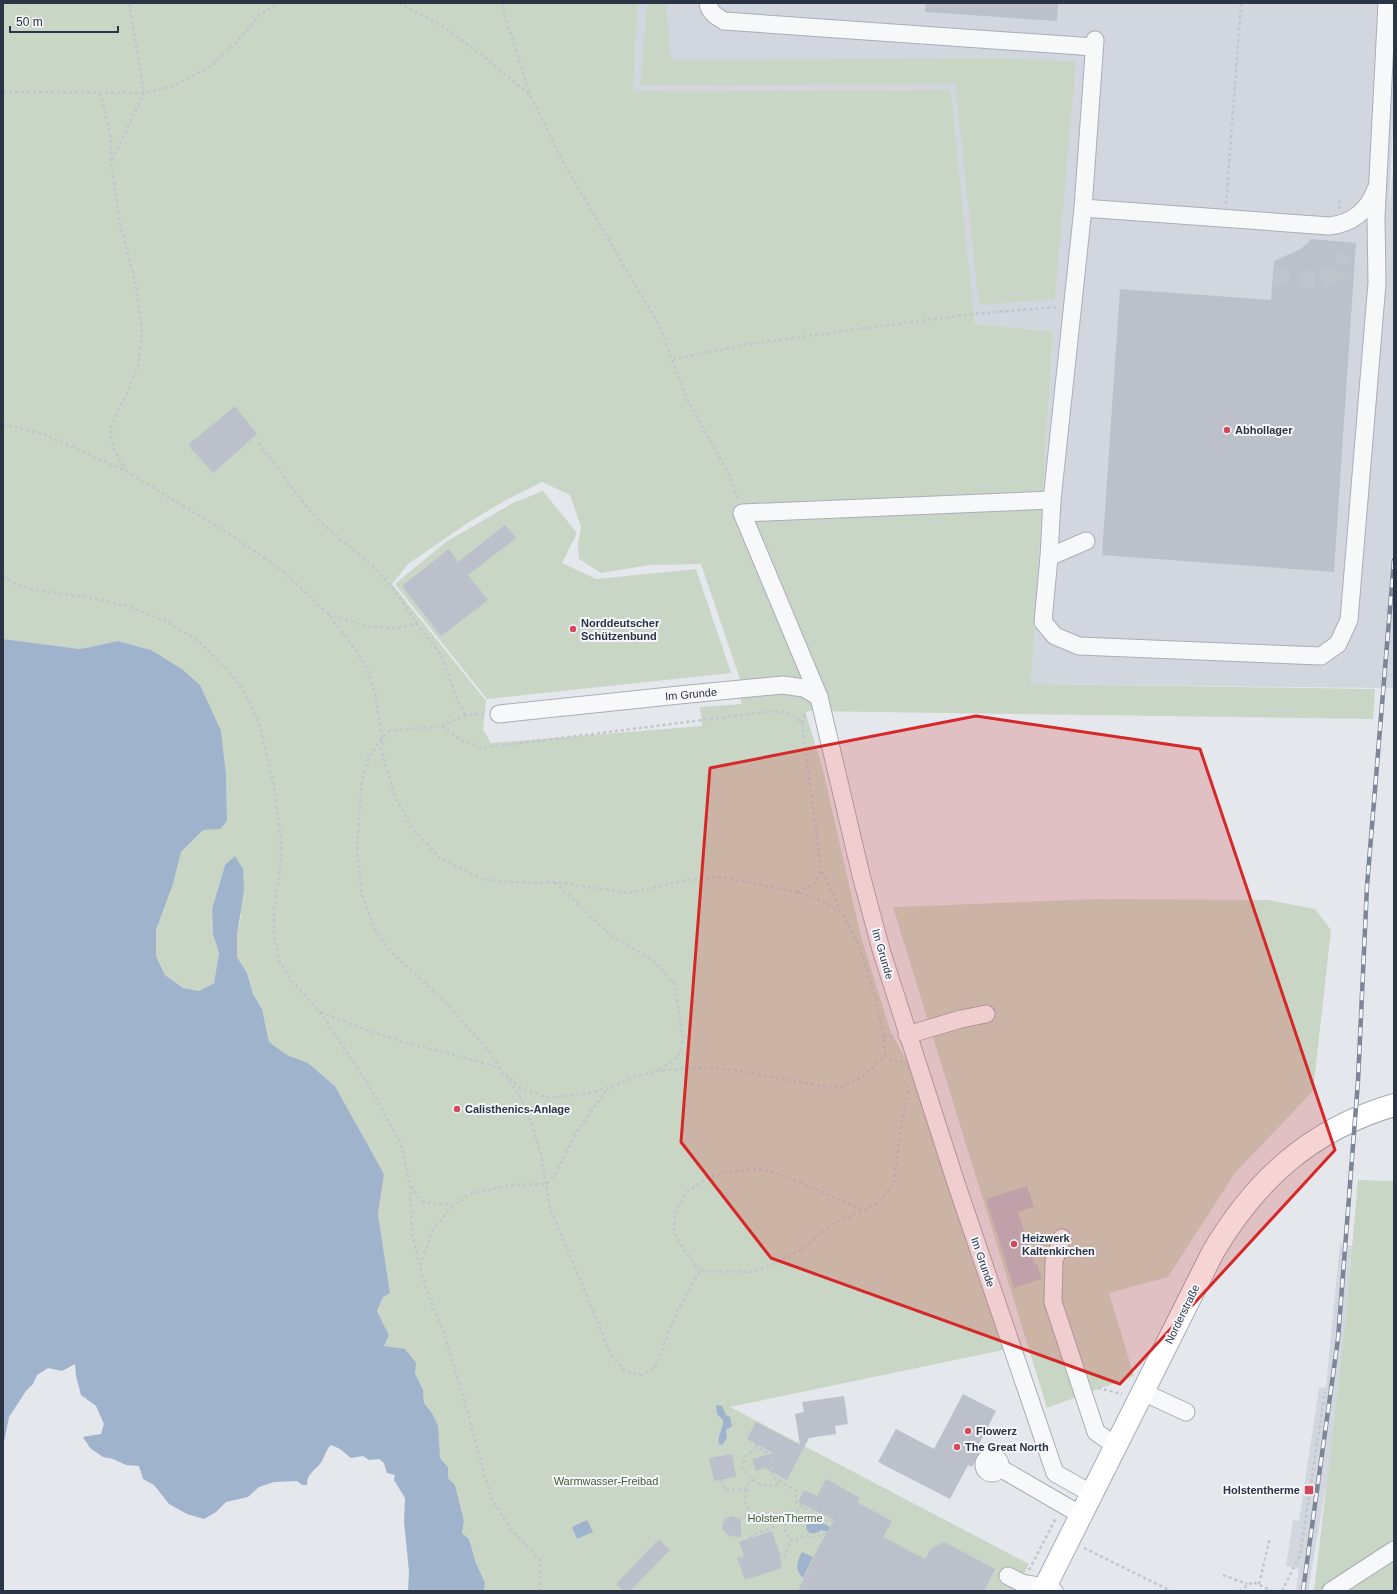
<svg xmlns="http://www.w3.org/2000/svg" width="1397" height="1594" viewBox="0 0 1397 1594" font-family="Helvetica,sans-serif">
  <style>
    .built { fill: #d2d6de }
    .green { fill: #c9d6c5; fill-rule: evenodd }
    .water { fill: #9fb4cc }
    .building { fill: #bbc0ca }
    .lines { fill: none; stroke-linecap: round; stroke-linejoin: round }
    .minor-tunnel { stroke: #bfc3cb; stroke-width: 17; stroke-dasharray: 17 8; stroke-linecap: butt }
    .minor-casing { stroke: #a9aeb7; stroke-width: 19 }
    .major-casing { stroke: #a3abb8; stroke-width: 24 }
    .path { stroke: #c2c5cb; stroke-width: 2.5; stroke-dasharray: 3 3; stroke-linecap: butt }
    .minor { stroke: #f7f8fa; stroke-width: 17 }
    .major { stroke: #fff; stroke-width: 22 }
    .rail-casing { stroke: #7d8696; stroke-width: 4.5 }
    .rail { stroke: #f4f6f9; stroke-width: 3; stroke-dasharray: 9; stroke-linecap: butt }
    .marked { fill: #d62828; fill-opacity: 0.2; stroke: #d62828; stroke-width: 3; stroke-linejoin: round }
    .poi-dot { fill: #d1495b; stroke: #f4f6f9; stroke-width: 1.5 }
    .labels { text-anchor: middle; stroke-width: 4; stroke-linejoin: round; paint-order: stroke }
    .poi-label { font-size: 11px; font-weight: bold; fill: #2b3445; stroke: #f4f6f9; text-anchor: start }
    .street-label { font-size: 11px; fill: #2b3445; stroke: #f4f6f9 }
    .park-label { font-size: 11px; fill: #3f6138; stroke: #f4f6f9 }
  </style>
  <rect width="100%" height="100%" fill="#e4e7ec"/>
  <g class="built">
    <polygon points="638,3 1394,3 1394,103 1389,209 1394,162 1394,688 1031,684 1053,331 975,324 951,89 633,91"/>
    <polygon points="1340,1244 1352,1246 1345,1326 1327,1480 1308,1591 1296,1591 1299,1569 1286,1566 1293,1520 1299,1521 1319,1388 1326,1387"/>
  </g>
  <g class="green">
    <path d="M3,3H638L633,91L951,89L975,324L1053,331L1031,684L1375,689L1373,719L805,711L823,770L860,933L891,1033L914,1073L1003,1350L730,1407L1029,1564L1015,1591H484L485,1583L476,1563L469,1539L462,1533L464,1521L455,1485L448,1478V1467L440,1458L432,1413L424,1403L423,1390L415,1373L384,1346L389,1335L377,1311L383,1297L390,1293L378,1214L384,1174L335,1086L308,1063L287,1055L269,1042L262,1009L253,994L247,973L237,957V935L241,916L225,865L212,909L213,934L219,953L214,983L199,991L183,988L165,975L156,956V930L173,884L181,852L203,830L219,829L227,821L226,774L221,731L151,650L118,641L80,649L3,639ZM542,482L570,495L581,527L578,544L579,559L601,573L650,565L701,564L740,679L741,704L700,707L702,726L491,743L483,729L486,701L392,584L408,564L469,522L506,500Z"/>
    <polygon points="647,3 666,3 671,60 1006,58 1076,62 1055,299 979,305 955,84 640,86"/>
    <polygon points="543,491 577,533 562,563 596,579 696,569 731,673 487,699 395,584 446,542 513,503"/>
    <polygon points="1099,899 1268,900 1315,909 1331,930 1313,1091 1235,1173 1168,1277 1109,1293 1134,1376 1047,1408 893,907"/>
    <polygon points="1358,1180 1394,1181 1394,1591 1314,1591 1345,1326"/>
  </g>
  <g class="water">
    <path d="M3,639L80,649L118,641L151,650L183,670L200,685L221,731L226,774L227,821L220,829L203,830L181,852L173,884L156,930V956L165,975L183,988L199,991L214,983L219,953L213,934L212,909L225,865L235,856L243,869L244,890L237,935V957L247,973L253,994L262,1009L269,1042L287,1055L308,1063L335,1086L384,1174L378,1214L390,1293L383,1297L377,1311L389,1335L384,1346L405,1349L416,1363L415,1373L423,1390L424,1403L432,1413L438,1426L440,1458L448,1467V1478L455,1485L464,1521L462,1533L469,1539L476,1563L485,1583L484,1591H408L409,1572L404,1521L405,1498L394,1480L395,1475L387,1473L384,1463L379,1459L369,1460L363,1456L351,1458L340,1449L331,1445C325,1451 324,1459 320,1464C313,1472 307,1474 307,1485H302L297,1481L274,1482L259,1487L248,1497L226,1502L216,1512L204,1519L187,1514L169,1504L154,1485L143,1479L139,1466L126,1465L113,1459L103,1457L90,1448L83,1437L101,1434L104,1424L96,1406L81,1395L76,1376L75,1364L62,1371L48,1368L37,1375L33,1384L26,1391L9,1417L3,1447Z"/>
    <path d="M718,1405L722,1406L726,1415L730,1417L732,1426L726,1430L727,1438L722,1445L719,1444C717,1435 724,1428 723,1420L717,1414L716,1406Z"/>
    <path d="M812,1519L817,1520L830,1527L828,1532L821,1530C809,1540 800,1526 812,1519Z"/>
    <polygon points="587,1520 593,1532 577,1539 572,1527"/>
    <path d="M802,1552L813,1557L803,1578C794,1570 797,1561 802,1552Z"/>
  </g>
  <g class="building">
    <polygon points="926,3 1058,3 1057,21 925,12"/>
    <polygon points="1311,239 1356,243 1334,572 1102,555 1120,289 1271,300 1274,261 1301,249"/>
    <polygon points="235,406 257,434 213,473 188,445"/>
    <polygon points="505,525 516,538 468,575 488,600 441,636 402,586 449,549 458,562"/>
    <polygon points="1027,1186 1034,1207 1018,1212 1035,1265 1037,1264 1042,1279 1014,1288 986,1199"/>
    <polygon points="963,1394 996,1411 978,1446 982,1448 972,1467 968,1465 950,1499 878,1462 896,1429 934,1449"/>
    <polygon points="844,1396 848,1424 835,1426 836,1434 809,1438 787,1480 764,1468 756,1471 752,1459 773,1453 747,1439 756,1422 800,1445 795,1414 804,1412 802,1402"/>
    <polygon points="732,1454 736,1477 714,1481 709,1458"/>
    <polygon points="826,1479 860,1498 858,1503 892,1521 883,1537 925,1559 932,1548 944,1542 995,1569 984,1591 798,1591 818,1548 834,1520 798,1502 804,1490 817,1496"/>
    <polygon points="733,1516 739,1519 741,1522 741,1537 729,1536 722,1529 724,1520 726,1518"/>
    <polygon points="772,1531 781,1557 779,1558 782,1568 745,1580 737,1558 744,1556 739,1542"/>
    <polygon points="659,1539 670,1550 630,1591 624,1591 616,1584"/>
  </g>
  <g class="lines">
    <polyline class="minor-tunnel" points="1273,277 1323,279 1337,272 1344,253"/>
    <g class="minor-casing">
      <g id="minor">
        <path d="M708,3C709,12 716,16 724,21L1094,47"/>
        <polyline points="1095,40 1083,208 1052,500 1049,557 1043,622 1055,636 1079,646 1321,656 1338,644 1349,620 1377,283 1376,217 1387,3"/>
        <path d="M1083,208L1329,226C1351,224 1368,211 1376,189"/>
        <polyline points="1052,500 742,513 819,697 861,875 882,953 956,1183 1055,1473 1092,1494"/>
        <polyline points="1049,557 1086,541"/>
        <polyline points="499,714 689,694 783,685 804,688 819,697"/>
        <polyline points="907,1035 961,1019 986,1014"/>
        <polyline points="1062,1238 1054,1261 1053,1302 1096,1432 1116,1446"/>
        <polyline points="1143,1392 1186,1412"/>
        <circle cx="992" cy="1465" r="8"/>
        <polyline points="1000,1468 1081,1515"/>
        <polyline points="1008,1576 1022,1583 1045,1587 1054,1591"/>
        <polyline points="1331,1591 1394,1550"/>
      </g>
    </g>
    <g class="major-casing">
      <path id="major" d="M1043,1591L1213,1252C1256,1179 1312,1129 1394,1105"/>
    </g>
    <g class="path">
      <polyline points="399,3 440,25 481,54 530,95 564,164 659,325 687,399 728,473 738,500"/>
      <polyline points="502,3 505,16 530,94"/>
      <polyline points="3,92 144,93 173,86 209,67 235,44 258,16 278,3"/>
      <polyline points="100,93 111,138 111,161 120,224 136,286 142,331 138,366 127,393 117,412 110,430 114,450 126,470"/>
      <polyline points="112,160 144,93 129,3"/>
      <polyline points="1226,204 1241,3"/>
      <polyline points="1339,209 1340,197"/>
      <polyline points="673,359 749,344 881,326 973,314 1058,307"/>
      <polyline points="3,424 43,434 126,471 231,535 282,570 328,614 357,652 368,671 375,694 382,738 381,750 395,797 412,828 440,858 485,880 529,883 555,882 628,893 687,880 721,877 797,892 816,898 841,912 856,939 867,970 878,1009 884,1037 885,1056"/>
      <path d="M258,443C278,466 294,494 315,516C335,537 360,553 381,575C395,589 406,607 417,624"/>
      <polyline points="3,576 13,583 40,591 87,597 127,606 166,621 201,643 232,675 246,695 260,727 274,786 281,841 281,860 274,912 274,935 280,962 291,980 320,1012 368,1084 401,1144 410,1186 412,1233 420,1266"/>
      <polyline points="328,614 365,626 393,628 417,624 441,655 458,701 466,715"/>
      <polyline points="484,714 466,715 442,726 390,731 382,738 369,757 362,779 357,847 362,895 376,932 391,952 445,1002 483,1044 520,1096 530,1118 541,1155 550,1208 611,1354 625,1371 641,1375 655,1368 677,1311 700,1271 754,1272 802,1250 832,1224 877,1204 894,1184 900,1132 908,1091 905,1081"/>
      <polyline points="802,723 806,711"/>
      <path d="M442,726L461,740L482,748L774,711C787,712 793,714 802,723L821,869L840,911"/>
      <polyline points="555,882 609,934 654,961 675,985 683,1040 678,1057 657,1071"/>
      <polyline points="797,892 814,884 821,870"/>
      <path d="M321,1012C351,1025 382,1036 414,1045C443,1053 473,1058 500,1069"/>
      <polyline points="884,1037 893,1036"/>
      <polyline points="506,1074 520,1088 549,1098 583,1094 608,1088 636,1076 657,1071 702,1067 742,1071 813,1085 840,1087 861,1078 885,1056 900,1063 902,1061"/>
      <path d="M411,1186C426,1211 429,1200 453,1205"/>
      <polyline points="700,1271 684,1250 674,1232 675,1211 687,1192 707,1178 727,1172 759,1169 782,1175 861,1209"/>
      <polyline points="1098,1388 1122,1394"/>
      <polyline points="760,1440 756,1447 764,1451 772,1458 772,1476 796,1491 796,1503 830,1522 832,1520"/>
      <path d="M756,1447L745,1457L742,1467C752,1482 765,1491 782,1482"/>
      <polyline points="721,1480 725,1490 746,1489 749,1481 754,1480"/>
      <path d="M751,1513C762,1515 773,1514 785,1515V1532L792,1541L805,1535L817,1537L822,1534H827"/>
      <polyline points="785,1515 804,1508"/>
      <polyline points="739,1519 751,1513 745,1502 746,1489"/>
      <polyline points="750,1543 749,1538 755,1534 774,1527 778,1514"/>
      <polyline points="1084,1548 1171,1591"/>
      <polyline points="780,1561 784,1559 785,1552 792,1541"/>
      <polyline points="1029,1570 1056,1518"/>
      <polyline points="1223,1575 1247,1584"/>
      <polyline points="1259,1584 1270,1538"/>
      <polyline points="540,1591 540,1560 509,1527 491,1498 462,1392 440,1322 428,1295 420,1266 432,1231 453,1205 472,1193 511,1185 546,1184 555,1175 577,1131 608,1088"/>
      <polyline points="1239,1591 1253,1582 1272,1591"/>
      <polyline points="1282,1591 1300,1555 1325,1392"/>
    </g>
    <use href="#minor" class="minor"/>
    <use href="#major" class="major"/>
    <g class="rail-casing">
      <polyline id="rail" points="1303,1591 1338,1339 1358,1081 1367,886 1394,560"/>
    </g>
    <use href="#rail" class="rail"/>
  </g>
  <path class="marked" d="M976,716L1200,749L1335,1150L1120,1384L771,1258L681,1142L710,768Z"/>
  <g class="poi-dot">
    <circle cx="1227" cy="430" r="4"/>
    <circle cx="573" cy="629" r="4"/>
    <circle cx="457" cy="1109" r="4"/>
    <circle cx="1014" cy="1244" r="4"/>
    <circle cx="968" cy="1431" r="4"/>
    <circle cx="957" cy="1447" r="4"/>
    <rect x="1304" y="1485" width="10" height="10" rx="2"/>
  </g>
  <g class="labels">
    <g class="poi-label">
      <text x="1235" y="434">Abhollager</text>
      <text x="581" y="627">Norddeutscher<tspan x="581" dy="13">Schützenbund</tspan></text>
      <text x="465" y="1113">Calisthenics-Anlage</text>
      <text x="1022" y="1242">Heizwerk<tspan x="1022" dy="13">Kaltenkirchen</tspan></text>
      <text x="976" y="1435">Flowerz</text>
      <text x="965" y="1451">The Great North</text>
      <text x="1300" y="1494" text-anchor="end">Holstentherme</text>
    </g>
    <g class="street-label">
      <text transform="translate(691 694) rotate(-5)" y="4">Im Grunde</text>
      <text transform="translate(883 954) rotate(74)" y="4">Im Grunde</text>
      <text transform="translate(983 1262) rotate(71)" y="4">Im Grunde</text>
      <text transform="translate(1182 1314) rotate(-64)" y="4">Norderstraße</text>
    </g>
    <g class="park-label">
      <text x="606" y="1485">Warmwasser-Freibad</text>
      <text x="785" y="1522">HolstenTherme</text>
    </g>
  </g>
  <rect width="1397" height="1594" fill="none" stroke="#2b3445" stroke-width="8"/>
  <path d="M10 26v6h108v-6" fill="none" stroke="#2b3445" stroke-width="2"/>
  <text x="16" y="26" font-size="12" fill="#2b3445" stroke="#f4f6f9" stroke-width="3" paint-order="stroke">50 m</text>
</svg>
